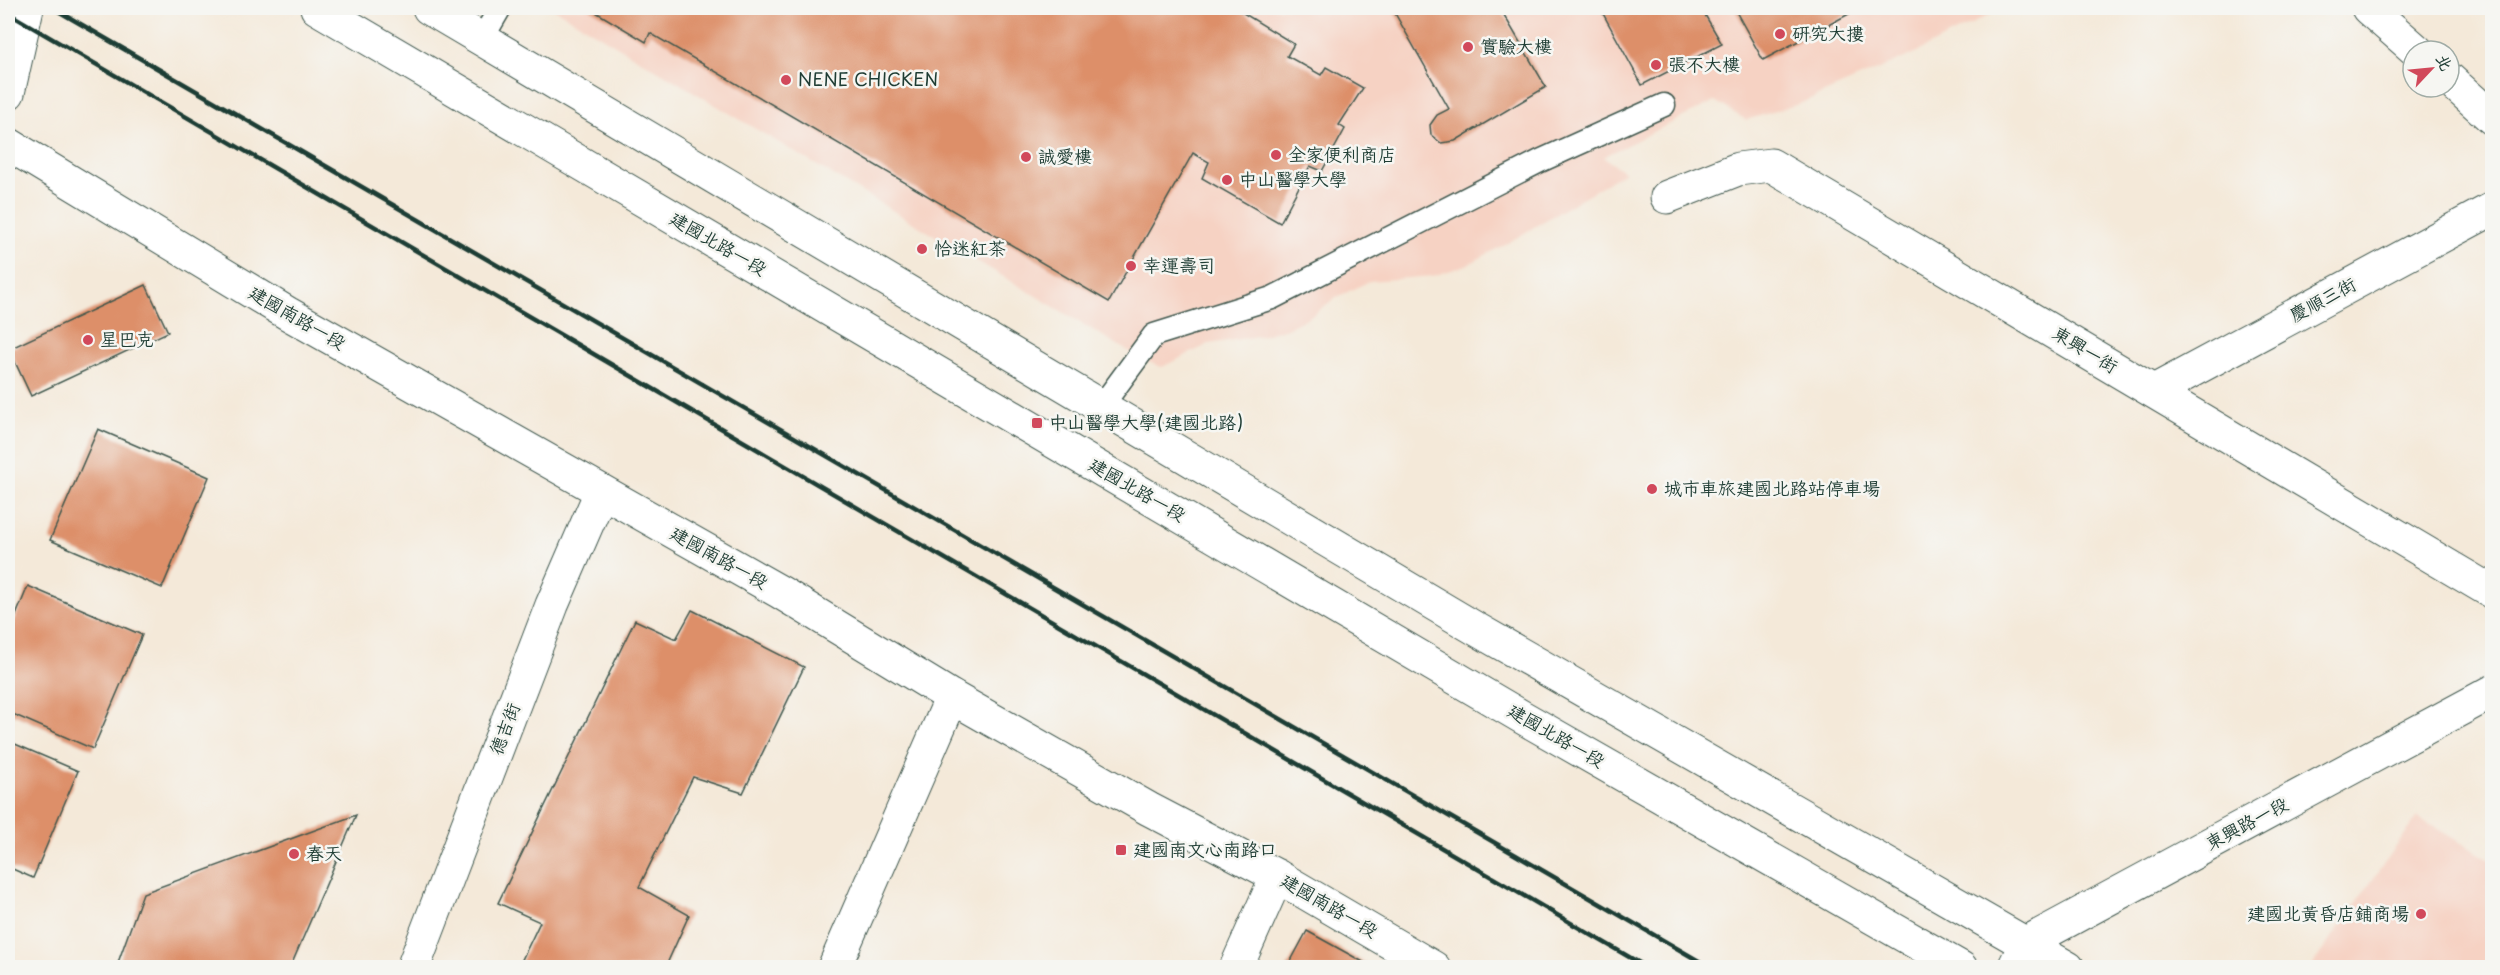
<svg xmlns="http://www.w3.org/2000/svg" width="2500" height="975" viewBox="0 0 2500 975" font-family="'Playpen Sans','LXGW WenKai TC',sans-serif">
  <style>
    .built { fill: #f6d2c3 }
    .building { fill: #dd8f69 }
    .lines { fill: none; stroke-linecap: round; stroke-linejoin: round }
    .lane-casing { stroke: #3f574d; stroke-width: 25 }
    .street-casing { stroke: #3f574d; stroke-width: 35 }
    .secondary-casing { stroke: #3f574d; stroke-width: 35 }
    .lane { stroke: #fff; stroke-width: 22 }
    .street { stroke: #fff; stroke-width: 33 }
    .secondary { stroke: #fff; stroke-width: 33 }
    .rail { stroke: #1f3d34; stroke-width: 4.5 }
    .poi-dot { fill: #d1495b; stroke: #f6f6f2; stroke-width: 2 }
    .labels { text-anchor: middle; stroke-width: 5; stroke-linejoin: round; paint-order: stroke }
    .poi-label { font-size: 18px; fill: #1f3d34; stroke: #f6f6f2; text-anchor: start }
    .street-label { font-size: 18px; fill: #1f3d34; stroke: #f6f6f2 }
  </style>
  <rect width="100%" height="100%" fill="#f6f6f2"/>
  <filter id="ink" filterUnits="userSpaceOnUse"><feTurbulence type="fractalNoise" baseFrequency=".0167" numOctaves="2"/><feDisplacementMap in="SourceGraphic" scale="12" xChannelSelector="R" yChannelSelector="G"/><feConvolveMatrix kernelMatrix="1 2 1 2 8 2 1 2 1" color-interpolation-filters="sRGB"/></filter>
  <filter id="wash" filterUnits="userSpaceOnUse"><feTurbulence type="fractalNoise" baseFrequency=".008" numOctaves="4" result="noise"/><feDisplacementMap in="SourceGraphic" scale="24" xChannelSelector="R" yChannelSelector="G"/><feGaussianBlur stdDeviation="1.35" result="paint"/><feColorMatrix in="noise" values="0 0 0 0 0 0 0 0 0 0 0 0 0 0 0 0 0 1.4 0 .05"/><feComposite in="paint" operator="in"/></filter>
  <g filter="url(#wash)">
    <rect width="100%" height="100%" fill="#f4e9d9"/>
    <g class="built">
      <polygon points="553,8 2003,8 1909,56 1799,104 1746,120 1715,101 1603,157 1625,172 1511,241 1467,265 1433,276 1370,281 1335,298 1314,314 1290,327 1264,335 1209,344 1162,367 1143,360"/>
      <polygon points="2417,817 2492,861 2492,967 2311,967"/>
    </g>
    <g id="blocks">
      <g class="building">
        <polygon points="589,8 1235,8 1294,44 1287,56 1321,75 1326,67 1363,88 1339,125 1345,129 1322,171 1310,166 1280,223 1202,178 1209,162 1193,153 1109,302 650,33 646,42"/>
        <polygon points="1392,8 1500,8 1546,87 1455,141 1441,143 1431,135 1430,125 1437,115 1449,109"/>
        <polygon points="1600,8 1701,8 1722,44 1642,85"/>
        <polygon points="1734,8 1860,8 1763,60"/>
        <polygon points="146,285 168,332 31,396 9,349"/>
        <polygon points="98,429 209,477 162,588 50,540"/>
        <polygon points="28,586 142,635 93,749 8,712 8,635"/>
        <polygon points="692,610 804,667 743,793 693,777 639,887 689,915 665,968 518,968 540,922 498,903 635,620 676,639"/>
        <polygon points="8,741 78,771 33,878 8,867"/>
        <polygon points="356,815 290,968 116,968 143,893"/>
        <polygon points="1307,931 1374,968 1287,968"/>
      </g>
    </g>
  </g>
  <g filter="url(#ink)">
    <use href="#blocks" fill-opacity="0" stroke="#3f574d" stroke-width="1.5"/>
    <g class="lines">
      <g class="lane-casing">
        <g id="lane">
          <polyline points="482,39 500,8"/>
          <polyline points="1101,407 1154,335 1272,298 1540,161 1664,105"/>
        </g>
      </g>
      <g class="street-casing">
        <g id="street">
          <polyline points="317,8 1522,717 1961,968"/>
          <polyline points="429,8 1478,630 2068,968"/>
          <polyline points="2368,8 2417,51"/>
          <polyline points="2449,79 2492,118"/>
          <polyline points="8,144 287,313 780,592 952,697 1149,809 1277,876 1434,968"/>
          <polyline points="1667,197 1738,169 1771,165 2492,592"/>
          <polyline points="2154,391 2492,209"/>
          <polyline points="413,968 552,605 601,492"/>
          <polyline points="834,968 952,697"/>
          <polyline points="1236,968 1277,876"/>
        </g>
      </g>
      <g class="secondary-casing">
        <g id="secondary">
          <polyline points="8,93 27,8"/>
          <polyline points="2014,968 2026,943 2492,692"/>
        </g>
      </g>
      <use href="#lane" class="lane"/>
      <use href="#street" class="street"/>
      <use href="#secondary" class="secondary"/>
      <g class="rail">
        <polyline points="53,8 1711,968"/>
        <polyline points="8,13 1648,968"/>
      </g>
    </g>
  </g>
  <g class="poi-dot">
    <circle cx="1780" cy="34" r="6"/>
    <circle cx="1468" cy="47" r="6"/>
    <circle cx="1656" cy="65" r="6"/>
    <circle cx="786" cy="80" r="6"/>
    <circle cx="1276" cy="155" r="6"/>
    <circle cx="1026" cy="157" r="6"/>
    <circle cx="1227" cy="180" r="6"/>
    <circle cx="922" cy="249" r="6"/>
    <circle cx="1131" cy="266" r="6"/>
    <circle cx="88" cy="340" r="6"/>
    <rect x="1031" y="417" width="12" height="12" rx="3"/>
    <circle cx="1652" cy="489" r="6"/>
    <rect x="1115" y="844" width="12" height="12" rx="3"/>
    <circle cx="294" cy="854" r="6"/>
    <circle cx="2421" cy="914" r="6"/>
  </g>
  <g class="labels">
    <g class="poi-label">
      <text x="1792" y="40">研究大摟</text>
      <text x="1480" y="53">實驗大樓</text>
      <text x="1668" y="71">張不大樓</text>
      <text x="798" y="86">NENE CHICKEN</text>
      <text x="1288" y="161">全家便利商店</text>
      <text x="1038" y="163">誠愛樓</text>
      <text x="1239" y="186">中山醫學大學</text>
      <text x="934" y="255">恰迷紅茶</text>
      <text x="1143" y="272">幸運壽司</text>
      <text x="100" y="346">星巴克</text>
      <text x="1049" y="429">中山醫學大學(建國北路)</text>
      <text x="1664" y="495">城市車旅建國北路站停車場</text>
      <text x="1133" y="856">建國南文心南路口</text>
      <text x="306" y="860">春天</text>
      <text x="2409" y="920" text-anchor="end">建國北黃昏店鋪商場</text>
    </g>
    <g class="street-label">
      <text transform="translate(718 244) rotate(30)" y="6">建國北路一段</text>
      <text transform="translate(2323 300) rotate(-28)" y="6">慶順三街</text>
      <text transform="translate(297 318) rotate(30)" y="6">建國南路一段</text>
      <text transform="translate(2085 350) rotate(31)" y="6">東興一街</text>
      <text transform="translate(1137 490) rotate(30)" y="6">建國北路一段</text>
      <text transform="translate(719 558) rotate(29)" y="6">建國南路一段</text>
      <text transform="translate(505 729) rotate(-69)" y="6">德吉街</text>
      <text transform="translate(1556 736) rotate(30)" y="6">建國北路一段</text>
      <text transform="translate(2247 824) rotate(-28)" y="6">東興路一段</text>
      <text transform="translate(1329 906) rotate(30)" y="6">建國南路一段</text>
    </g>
  </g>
  <rect width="2500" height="975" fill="none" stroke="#f6f6f2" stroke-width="30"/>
  <g transform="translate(2431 69) rotate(64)"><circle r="28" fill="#f6f6f2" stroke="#a0aca6" stroke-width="1.5"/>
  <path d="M0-4.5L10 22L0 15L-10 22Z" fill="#d1495b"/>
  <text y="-9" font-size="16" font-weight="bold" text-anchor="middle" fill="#1f3d34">北</text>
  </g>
</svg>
